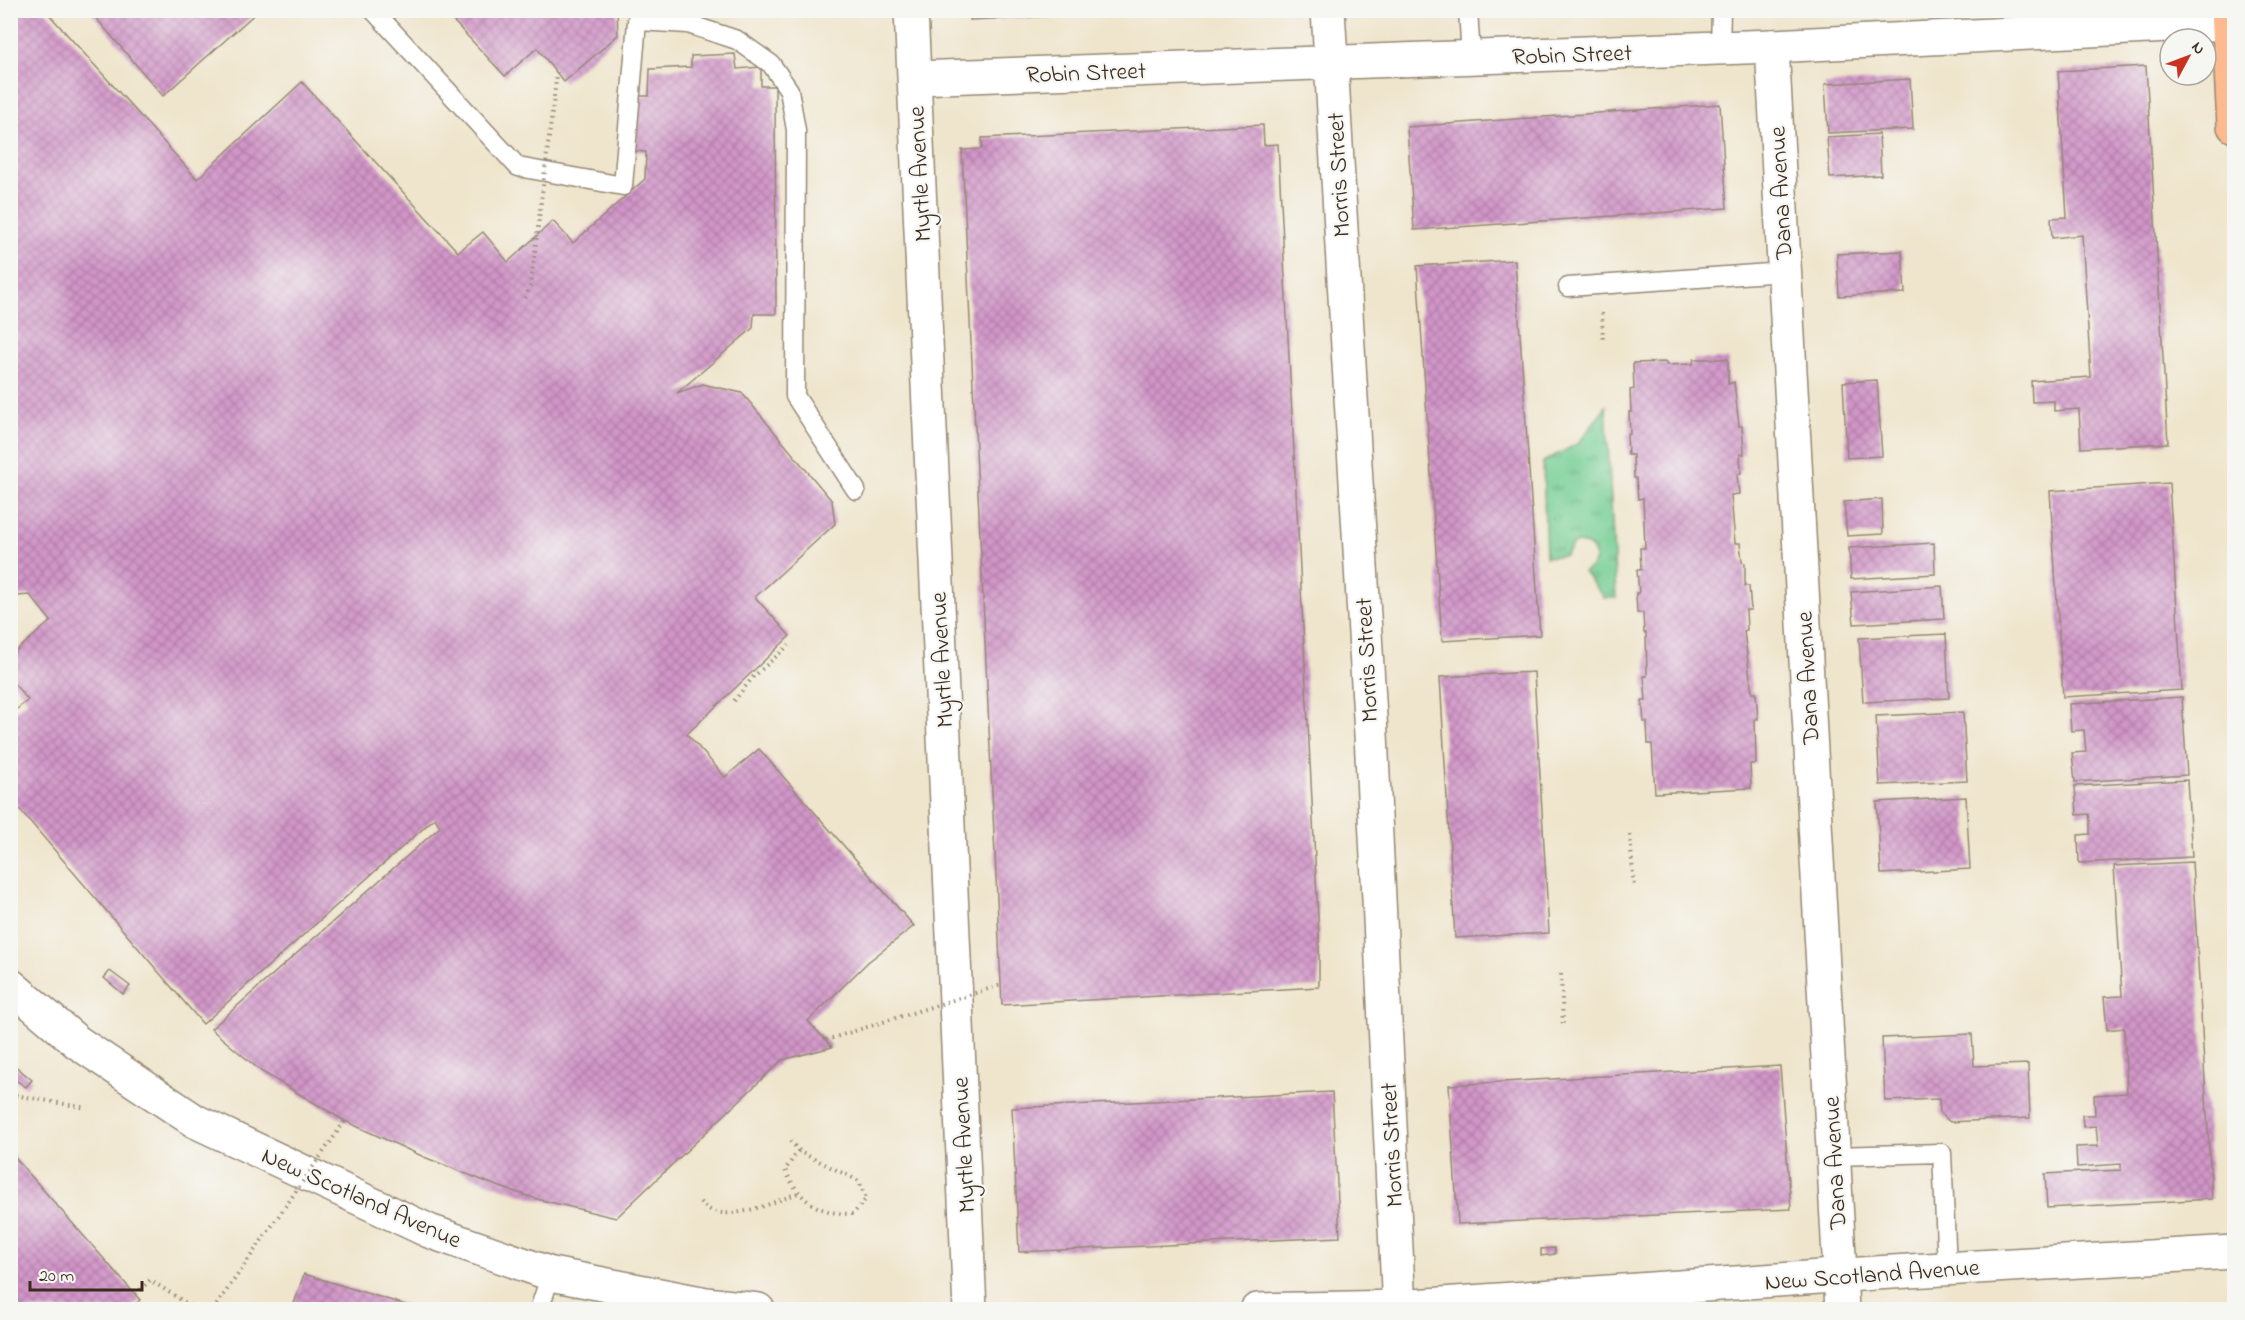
<svg xmlns="http://www.w3.org/2000/svg" width="2245" height="1320" viewBox="0 0 2245 1320" font-family="'Indie Flower',sans-serif">
  <style>
    .grass { fill: url(#grass-tufts); stroke: #597c5a; stroke-width: 1.5 }
    .building { fill: url(#building-cross-hatch) }
    .lines { fill: none; stroke-linecap: round; stroke-linejoin: round }
    .service-casing { stroke: #958875; stroke-width: 21 }
    .minor-casing { stroke: #958875; stroke-width: 36 }
    .tertiary-casing { stroke: #958875; stroke-width: 36 }
    .primary-casing { stroke: #958875; stroke-width: 36 }
    .path { stroke: #958875; stroke-width: 4; stroke-dasharray: 1.5 4.5; stroke-linecap: butt }
    .service { stroke: #fff; stroke-width: 18 }
    .minor { stroke: #fff; stroke-width: 33 }
    .tertiary { stroke: #fff; stroke-width: 33 }
    .primary { stroke: #fcba8e; stroke-width: 33 }
    .path-bridge { stroke: #958875; stroke-width: 4; stroke-dasharray: 1.5 4.5; stroke-linecap: butt }
    .labels { text-anchor: middle; stroke-width: 4.5; stroke-linejoin: round; paint-order: stroke }
    .street-label { font-size: 24px; fill: #3b2a1e; stroke: #f6f6f2 }
  </style>
  <defs>
    <pattern id="grass-tufts" width="24" height="20" patternUnits="userSpaceOnUse" patternTransform="scale(1.5)"><rect width="24" height="20" fill="#77cf95"/><path d="M3 7l-1-3M5 7V3M7 7l1-3M15 17l-1-3M17 17v-4M19 17l1-3" fill="none" stroke="#63a879"/></pattern>
    <pattern id="building-cross-hatch" width="8" height="8" patternUnits="userSpaceOnUse" patternTransform="scale(1.5)"><rect width="8" height="8" fill="#d296c9"/><path d="M0 0l8 8M0 8l8-8" fill="none" stroke="#ac7ba3"/></pattern>
  </defs>
  <rect width="100%" height="100%" fill="#f6f6f2"/>
  <filter id="ink" filterUnits="userSpaceOnUse"><feTurbulence type="fractalNoise" baseFrequency=".0167" numOctaves="2"/><feDisplacementMap in="SourceGraphic" scale="12" xChannelSelector="R" yChannelSelector="G"/><feConvolveMatrix kernelMatrix="1 2 1 2 8 2 1 2 1" color-interpolation-filters="sRGB"/></filter>
  <filter id="wash" filterUnits="userSpaceOnUse"><feTurbulence type="fractalNoise" baseFrequency=".008" numOctaves="4" result="noise"/><feDisplacementMap in="SourceGraphic" scale="24" xChannelSelector="R" yChannelSelector="G"/><feGaussianBlur stdDeviation="1.35" result="paint"/><feColorMatrix in="noise" values="0 0 0 0 0 0 0 0 0 0 0 0 0 0 0 0 0 1.4 0 .05"/><feComposite in="paint" operator="in"/></filter>
  <g filter="url(#wash)">
    <rect width="100%" height="100%" fill="#efe5cc"/>
    <path class="grass" d="M1606,406L1616,598H1604L1584,572C1604,562 1595,539 1573,544L1565,555L1546,557L1543,462L1579,443Z"/>
    <g id="blocks">
      <g class="building">
        <polygon points="10,10 45,10 197,179 302,82 458,252 483,232 508,262 553,221 573,243 645,179 646,152 634,151 638,96 649,96 650,69 691,67 691,56 735,54 737,69 761,67 761,86 775,86 776,314 754,314 753,328 677,393 703,384 742,393 832,501 835,524 755,597 790,636 687,734 725,777 759,749 914,926 868,962 808,1021 832,1047 782,1060 616,1218 537,1199 497,1186 424,1157 345,1121 262,1072 211,1029 440,827 435,818 203,1024 10,798 10,715 28,700 10,679 10,656 51,621 30,595 17,596 10,593"/>
        <polygon points="89,10 259,10 163,96"/>
        <polygon points="443,10 617,10 618,35 564,82 537,48 505,76"/>
        <polygon points="970,10 1075,10 1075,15 970,20"/>
        <polygon points="2146,66 2168,443 2081,448 2079,409 2054,411 2054,401 2032,402 2031,381 2091,377 2082,235 2052,238 2051,218 2067,217 2058,71"/>
        <polygon points="1910,79 1913,129 1828,133 1825,84"/>
        <polygon points="1720,104 1727,208 1414,230 1407,127"/>
        <polygon points="1263,125 1264,145 1278,144 1319,936 1319,987 1002,1005 962,150 982,149 982,138"/>
        <polygon points="1879,134 1881,175 1830,178 1827,137"/>
        <polygon points="1902,251 1905,293 1839,296 1837,254"/>
        <polygon points="1515,260 1540,635 1442,641 1417,266"/>
        <polygon points="1694,359 1728,359 1728,384 1734,382 1739,426 1742,426 1744,454 1740,454 1741,473 1737,475 1739,494 1731,495 1735,543 1740,543 1742,562 1745,563 1745,586 1749,586 1751,610 1746,610 1747,630 1744,631 1752,693 1756,693 1758,719 1755,719 1756,764 1750,764 1751,788 1655,793 1652,744 1648,744 1647,722 1644,722 1642,701 1646,701 1644,676 1647,676 1646,633 1644,633 1643,613 1637,613 1636,593 1639,593 1637,570 1641,570 1640,548 1645,548 1643,498 1638,499 1636,478 1634,478 1633,455 1628,455 1627,434 1630,434 1629,412 1631,412 1630,390 1634,389 1633,363 1666,362 1666,365 1693,364"/>
        <polygon points="1877,380 1882,456 1847,458 1843,382"/>
        <polygon points="2169,483 2182,690 2063,697 2050,491"/>
        <polygon points="1882,499 1883,534 1847,536 1844,502"/>
        <polygon points="1934,543 1935,574 1851,579 1849,548"/>
        <polygon points="1942,586 1944,619 1854,624 1851,592"/>
        <polygon points="1946,634 1949,698 1863,702 1859,638"/>
        <polygon points="1534,672 1549,933 1455,938 1440,677"/>
        <polygon points="2182,697 2187,775 2075,782 2072,753 2086,752 2084,730 2071,731 2069,704"/>
        <polygon points="1963,712 1967,781 1880,785 1876,716"/>
        <polygon points="2187,780 2192,857 2079,863 2078,835 2090,834 2090,821 2089,814 2077,815 2075,786"/>
        <polygon points="1966,797 1970,869 1881,874 1877,802"/>
        <polygon points="2192,862 2212,1199 2047,1208 2045,1174 2121,1170 2121,1164 2077,1167 2076,1147 2098,1146 2096,1126 2083,1127 2082,1115 2095,1115 2094,1095 2127,1093 2124,1028 2107,1030 2104,997 2122,996 2114,866"/>
        <polygon points="110,971 130,986 123,994 104,978"/>
        <polygon points="1972,1034 1974,1066 2028,1064 2030,1118 1950,1122 1940,1113 1939,1099 1885,1101 1882,1038"/>
        <polygon points="13,1064 32,1080 26,1087 10,1076 10,1067"/>
        <polygon points="1780,1066 1791,1209 1458,1224 1449,1085"/>
        <polygon points="1332,1092 1340,1237 1019,1252 1012,1108"/>
        <polygon points="10,1152 140,1300 129,1310 10,1310"/>
        <polygon points="1555,1248 1555,1254 1541,1256 1541,1249"/>
        <polygon points="304,1274 419,1309 419,1310 292,1310"/>
      </g>
    </g>
  </g>
  <g filter="url(#ink)">
    <use href="#blocks" fill-opacity="0" stroke="#958875" stroke-width="1.5"/>
    <g class="lines">
      <g class="service-casing">
        <g id="service">
          <polyline points="373,10 518,167 623,186 638,10"/>
          <polyline points="1468,10 1471,57"/>
          <polyline points="638,21 688,24 737,40 771,64 789,90 796,130 795,396 856,490"/>
          <polyline points="1720,48 1721,10"/>
          <polyline points="1568,287 1784,272"/>
          <polyline points="1833,1156 1942,1153 1947,1268"/>
          <polyline points="539,1310 551,1274"/>
        </g>
      </g>
      <g class="minor-casing">
        <g id="minor">
          <polyline points="911,10 970,1310"/>
          <polyline points="1328,10 1371,734 1399,1310"/>
          <polyline points="1772,46 1842,1310"/>
          <polyline points="915,78 1772,46 2229,23"/>
        </g>
      </g>
      <g class="tertiary-casing">
        <g id="tertiary">
          <polyline points="10,985 77,1042 195,1121 429,1231 551,1274 706,1304 758,1310"/>
          <polyline points="1257,1310 1399,1307 1875,1273 2234,1252"/>
        </g>
      </g>
      <g class="primary-casing">
        <polyline id="primary" points="2228,10 2234,126"/>
      </g>
      <g class="path">
        <polyline points="752,14 787,10"/>
        <polyline points="1602,313 1603,341"/>
        <polyline points="734,701 753,677 789,645"/>
        <polyline points="1630,835 1634,888"/>
        <polyline points="1561,974 1563,1026"/>
        <polyline points="10,1094 86,1108"/>
        <path d="M790,1141L802,1153L859,1181L866,1199L853,1214C818,1214 800,1201 785,1170L799,1150"/>
        <path d="M700,1202C721,1228 773,1202 798,1193"/>
        <polyline points="136,1294 150,1280 197,1310"/>
      </g>
      <use href="#service" class="service"/>
      <use href="#minor" class="minor"/>
      <use href="#tertiary" class="tertiary"/>
      <use href="#primary" class="primary"/>
      <g class="path-bridge">
        <polyline points="525,298 531,284 557,72"/>
        <polyline points="826,1040 1001,985"/>
        <polyline points="213,1310 345,1121"/>
      </g>
    </g>
  </g>
  <g class="labels">
    <g class="street-label">
      <text transform="translate(1572 54) rotate(-2)" y="8">Robin Street</text>
      <text transform="translate(1086 72) rotate(-2)" y="8">Robin Street</text>
      <text transform="translate(919 174) rotate(-93)" y="8">Myrtle Avenue</text>
      <text transform="translate(1338 175) rotate(-93)" y="8">Morris Street</text>
      <text transform="translate(1780 193) rotate(-93)" y="8">Dana Avenue</text>
      <text transform="translate(941 660) rotate(-93)" y="8">Myrtle Avenue</text>
      <text transform="translate(1366 660) rotate(-93)" y="8">Morris Street</text>
      <text transform="translate(1807 678) rotate(-93)" y="8">Dana Avenue</text>
      <text transform="translate(963 1145) rotate(-93)" y="8">Myrtle Avenue</text>
      <text transform="translate(1391 1145) rotate(-93)" y="8">Morris Street</text>
      <text transform="translate(1834 1163) rotate(-93)" y="8">Dana Avenue</text>
      <text transform="translate(362 1197) rotate(24)" y="8">New Scotland Avenue</text>
      <text transform="translate(1872 1274) rotate(-4)" y="8">New Scotland Avenue</text>
    </g>
  </g>
  <rect width="2245" height="1320" fill="none" stroke="#f6f6f2" stroke-width="36"/>
  <g transform="translate(2188 57) rotate(49)"><circle r="28" fill="#f6f6f2" stroke="#aba49d" stroke-width="1.5"/>
  <path d="M0-4.5L10 22L0 15L-10 22Z" fill="#c8321e"/>
  <text y="-9" font-size="16" font-weight="bold" text-anchor="middle" fill="#3b2a1e">N</text>
  </g>
  <path d="M30 1281v9h112v-9" fill="none" stroke="#3b2a1e" stroke-width="3"/>
  <text x="39" y="1281" font-size="18" fill="#3b2a1e" stroke="#f6f6f2" stroke-width="4.5" paint-order="stroke">20 m</text>
</svg>
